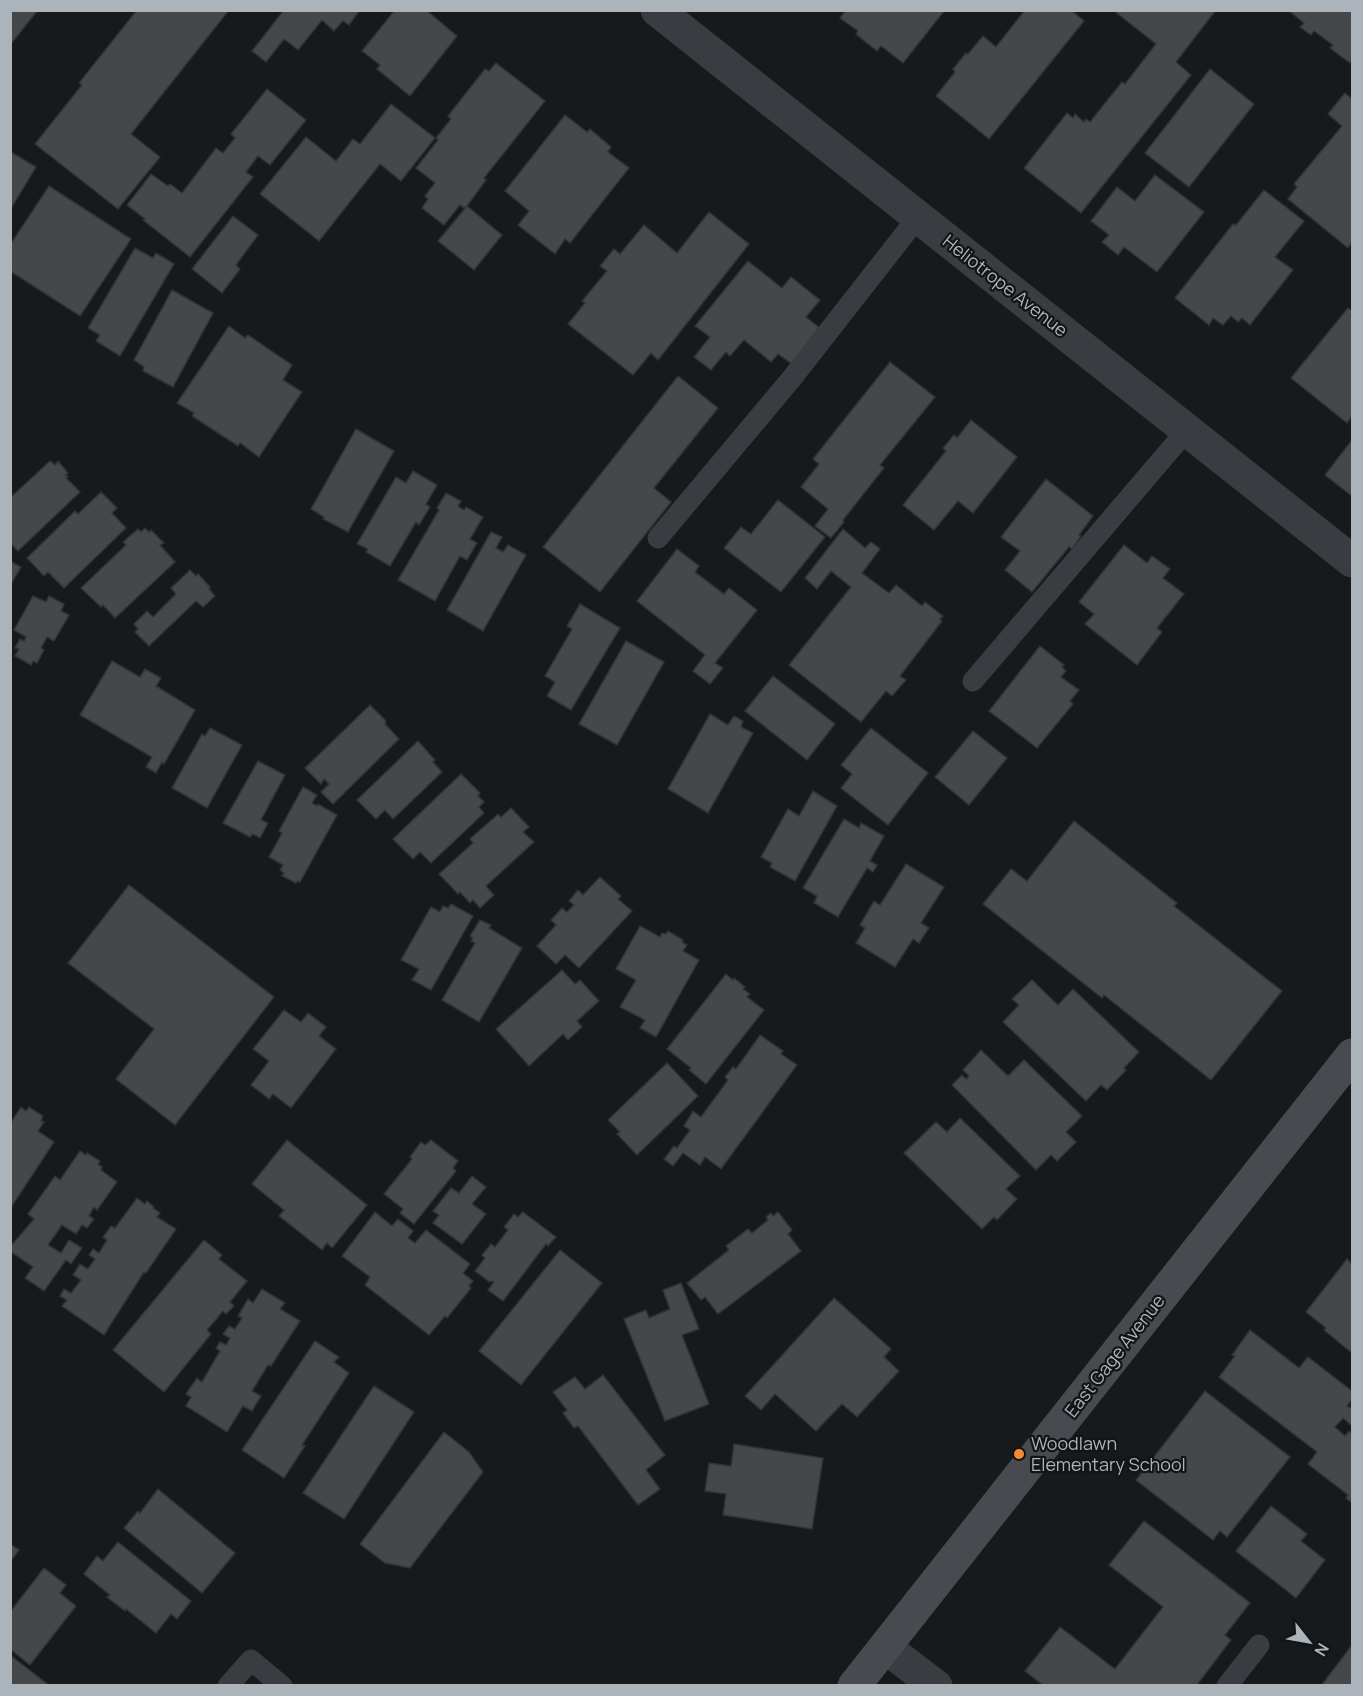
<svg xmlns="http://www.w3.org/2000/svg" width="1363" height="1696" viewBox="0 0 1363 1696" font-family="Manrope,sans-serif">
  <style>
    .building { fill: #45474b; stroke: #323337; stroke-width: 1.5 }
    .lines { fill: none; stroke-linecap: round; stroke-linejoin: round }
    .lane { stroke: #393c40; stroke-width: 21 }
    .street { stroke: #393c40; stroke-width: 33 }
    .secondary { stroke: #474b50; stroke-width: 33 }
    .poi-dot { fill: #f68b35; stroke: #131416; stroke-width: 2 }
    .labels { text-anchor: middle; stroke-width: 4.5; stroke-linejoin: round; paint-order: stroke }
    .street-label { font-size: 18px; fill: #abb3bb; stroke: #131416 }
    .poi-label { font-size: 18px; fill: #abb3bb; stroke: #131416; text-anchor: start }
  </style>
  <rect width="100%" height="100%" fill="#18191b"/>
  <g class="building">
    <polygon points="10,10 38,10 10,45"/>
    <polygon points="137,10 229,10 131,134 160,157 118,209 35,144 82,85 79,83"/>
    <polygon points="284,10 360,10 349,25 343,21 334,31 322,20 298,50 284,39 266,62 252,51"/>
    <polygon points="395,10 426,10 457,36 410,96 377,69 380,65 362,51"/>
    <polygon points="846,10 945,10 903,63 881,46 877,51 856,34 858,31 840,18"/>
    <polygon points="1025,10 1071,10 1084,21 989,139 936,96 955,72 953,69 966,53 968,54 983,36 996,47"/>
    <polygon points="1113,10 1216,10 1176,62 1191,75 1081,213 1024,168 1067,113 1073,118 1075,114 1084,122 1086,119 1090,122 1122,82 1125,84 1156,44"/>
    <polygon points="1288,10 1352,10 1352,60 1350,63 1330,48 1333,45 1314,31 1311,35 1300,27 1304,23"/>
    <polygon points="496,63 545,101 484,178 486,180 467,206 464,208 460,205 444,225 422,208 428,199 425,196 435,183 416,168 438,140 436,138 451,119 448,116 485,69 489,71"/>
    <polygon points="1210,69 1254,104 1189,187 1145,153"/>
    <polygon points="267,89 306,120 270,165 258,156 246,172 253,177 190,257 143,220 145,219 127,205 151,174 168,186 170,184 182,193 216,148 223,153 235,138 231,134"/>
    <polygon points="1345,93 1352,99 1352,242 1348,248 1288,199 1297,187 1294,184 1342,126 1328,114"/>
    <polygon points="391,104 435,138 401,181 380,164 319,241 260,194 306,137 336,161 353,139 360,144"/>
    <polygon points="565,115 587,132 590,129 611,147 608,152 629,168 570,243 565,239 555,254 518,225 529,211 505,191"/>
    <polygon points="11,152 36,167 10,210 10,152"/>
    <polygon points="1155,175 1204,212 1157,272 1124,247 1118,255 1102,242 1109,235 1091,221 1117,187 1135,201"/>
    <polygon points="49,186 131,239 80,316 10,271 10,245"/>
    <polygon points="1264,190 1304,221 1275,257 1293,270 1250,325 1242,318 1238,322 1231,316 1223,325 1213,318 1209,325 1175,298 1233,224 1236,225"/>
    <polygon points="467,206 502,235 474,270 438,241"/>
    <polygon points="709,212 749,244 658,360 651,353 633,375 568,324 585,303 582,301 607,271 600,266 614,249 620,254 644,225 677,253"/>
    <polygon points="233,216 258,235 236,265 240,269 222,293 192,269"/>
    <polygon points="135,248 153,258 156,253 174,264 120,356 96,341 100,335 88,328"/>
    <polygon points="748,261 782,288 791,277 820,300 806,317 821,329 792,364 778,354 771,362 744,340 730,356 726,352 711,370 694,357 710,337 695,326"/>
    <polygon points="172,290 213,313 173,387 143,371 144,367 134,360"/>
    <polygon points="1348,308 1352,311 1352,416 1347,423 1291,378"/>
    <polygon points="229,326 245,338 248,335 292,365 283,380 302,392 259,457 240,443 238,446 192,416 194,413 177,403"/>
    <polygon points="890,362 935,397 880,465 884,468 843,520 844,522 831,538 815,526 828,509 801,487 819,464 813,459"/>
    <polygon points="678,376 718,408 654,488 671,502 600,592 543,547"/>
    <polygon points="971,420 1017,457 973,513 958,501 934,530 903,505 946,451 943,448 954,435 957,438"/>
    <polygon points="356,429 394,451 348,532 323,519 324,517 311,509"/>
    <polygon points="1352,440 1352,496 1325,475"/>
    <polygon points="50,461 55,465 58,461 68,473 66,475 68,477 66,478 80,492 18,551 10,543 10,498"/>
    <polygon points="413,471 437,485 426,504 430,507 419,525 416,522 390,566 366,552 368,549 357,544 396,477 406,483"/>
    <polygon points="1046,479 1093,516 1079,535 1081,536 1072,549 1069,547 1032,592 1005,570 1020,551 1001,537"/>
    <polygon points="101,492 117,508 112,513 126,528 64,588 48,572 44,576 27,558 75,511 78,514"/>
    <polygon points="446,493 461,501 458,506 464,510 466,507 483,517 470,539 477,543 467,560 460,556 435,601 398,580 439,510 437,508"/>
    <polygon points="778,500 825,537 781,592 724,548 741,527 751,534"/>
    <polygon points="145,528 149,532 151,530 164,543 160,545 175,562 115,618 103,605 101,607 81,588 126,545 123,542 138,529 141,532"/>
    <polygon points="843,529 865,548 871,542 880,549 862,573 889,593 896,585 922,606 925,602 943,616 940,619 942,621 900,676 906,680 892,696 886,691 861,722 789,665 851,587 831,571 817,589 805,578"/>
    <polygon points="491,532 502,537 496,548 503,552 508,545 526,555 483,631 447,610"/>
    <polygon points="1124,545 1147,563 1152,556 1170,569 1163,578 1184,594 1157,628 1162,632 1137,665 1085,624 1094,614 1079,602"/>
    <polygon points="677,549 699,566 695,572 724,594 729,588 757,610 715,663 723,668 710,684 693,671 705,655 637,601"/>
    <polygon points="10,561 21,567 10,586"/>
    <polygon points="190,570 196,576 198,574 210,587 209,589 215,596 203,607 196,601 149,646 135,632 138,629 134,624 147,611 153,617 176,594 171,588"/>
    <polygon points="33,596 46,602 49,596 64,604 61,611 69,615 54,641 47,637 41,648 44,650 37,663 33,661 31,665 15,656 19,649 15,648 20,639 24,641 26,637 14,630"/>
    <polygon points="580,604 620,628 571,710 547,696 555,682 545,676 572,629 567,626"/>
    <polygon points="626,641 664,662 617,745 579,724"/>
    <polygon points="1040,646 1064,665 1062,667 1066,671 1061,677 1079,690 1070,701 1073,704 1037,748 989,711"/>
    <polygon points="112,661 140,677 145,669 161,678 156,686 195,710 164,764 162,762 156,773 146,767 152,757 80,715"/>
    <polygon points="773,676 835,724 807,760 745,711"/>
    <polygon points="370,705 386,721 385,724 399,739 333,804 321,792 329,784 324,779 321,784 305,768"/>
    <polygon points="710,714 728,725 734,716 743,721 741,727 753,733 708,813 668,789"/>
    <polygon points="210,728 242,745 207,808 172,788 202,734 205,736"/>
    <polygon points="871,728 928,773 888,825 841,788 852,774 841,765"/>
    <polygon points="973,731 1007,758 969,805 935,777"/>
    <polygon points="418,741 435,760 433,762 442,772 393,819 385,810 376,819 357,800"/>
    <polygon points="258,761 285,775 261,820 268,823 260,838 253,834 250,837 223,823"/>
    <polygon points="461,774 480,793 478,796 484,802 479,807 484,813 431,863 420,852 413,859 393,839"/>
    <polygon points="303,787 317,795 312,803 317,806 318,804 337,815 300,882 298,881 296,883 282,876 284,873 280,870 283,865 269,857 282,833 279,831"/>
    <polygon points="813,791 837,806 795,881 770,867 772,863 761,857 788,809 799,816"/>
    <polygon points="511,808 529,827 523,832 534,842 486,886 494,895 480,908 473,900 470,903 460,892 458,894 439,874 473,843 470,839 498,814 501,817"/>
    <polygon points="844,819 859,828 861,823 884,836 870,861 877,865 873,872 867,868 838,917 814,903 817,896 803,888"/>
    <polygon points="1074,821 1177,903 1174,906 1282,991 1211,1080 1104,995 1102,998 983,904 1011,869 1027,881"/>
    <polygon points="906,864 944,887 921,923 929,928 919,943 913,939 895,967 856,943 865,928 860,925 874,901 880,905"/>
    <polygon points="600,877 621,896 618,899 632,911 579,968 565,955 556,964 537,946 556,925 551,920 562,908 567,912 574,905 569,901 578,890 583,895"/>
    <polygon points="129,885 274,997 175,1125 116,1079 154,1029 68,963"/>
    <polygon points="451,904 473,916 431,990 412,980 419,969 401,960 431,907 440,912 443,906 448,908"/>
    <polygon points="480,920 491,925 489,928 522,948 479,1022 442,1000 475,943 471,941 473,938 470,936"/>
    <polygon points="640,926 660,937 662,933 666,934 668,931 683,940 682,942 687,945 683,951 699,960 656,1037 640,1028 645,1020 620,1007 636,980 616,969"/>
    <polygon points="562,970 575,984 580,980 599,1001 577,1021 582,1027 568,1040 563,1034 529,1066 496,1029"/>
    <polygon points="726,974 733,980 734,978 745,987 743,989 750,994 747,997 764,1010 706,1084 689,1070 691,1068 667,1049"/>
    <polygon points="1032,980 1058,1005 1073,989 1139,1052 1124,1068 1126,1070 1107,1090 1101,1085 1086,1101 1003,1022 1019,1005 1012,999"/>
    <polygon points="284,1010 301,1022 308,1013 326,1027 319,1036 336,1049 291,1108 273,1094 269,1099 251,1085 269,1061 253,1049"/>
    <polygon points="760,1035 783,1051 781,1054 797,1065 721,1169 705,1157 700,1165 683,1153 673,1166 664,1159 674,1146 677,1148 690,1130 684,1126 693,1111 701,1117 728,1080 725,1077 733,1067 736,1069"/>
    <polygon points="981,1050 1008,1076 1024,1060 1082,1116 1066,1132 1076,1142 1057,1161 1051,1155 1036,1170 952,1085 962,1075 966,1079 969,1076 963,1070"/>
    <polygon points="667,1063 698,1096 637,1155 617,1134 620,1132 608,1120"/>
    <polygon points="21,1107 26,1111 29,1107 43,1116 41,1121 44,1122 38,1131 54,1142 10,1209 10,1124"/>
    <polygon points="960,1118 1020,1176 1006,1189 1017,1199 997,1220 994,1217 982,1229 904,1153 936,1122 947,1132"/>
    <polygon points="287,1140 367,1205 332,1248 327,1243 322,1250 279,1216 284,1210 252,1184"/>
    <polygon points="431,1140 458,1161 453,1168 456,1171 414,1224 400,1213 403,1209 384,1194 412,1159 410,1157 421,1142 425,1145"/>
    <polygon points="80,1151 86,1155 87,1153 100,1161 98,1164 102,1167 101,1170 117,1182 97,1210 94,1207 89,1216 94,1219 87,1228 82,1225 76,1234 62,1225 48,1245 61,1253 69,1240 82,1248 71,1264 66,1260 44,1291 25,1278 33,1267 10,1251 10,1247 34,1219 28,1214 55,1176 60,1180"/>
    <polygon points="472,1176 486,1187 472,1204 486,1214 462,1244 433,1223 439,1215 433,1211 451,1188 459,1193"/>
    <polygon points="137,1198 145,1204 147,1201 154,1207 153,1208 160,1213 157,1217 176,1229 146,1273 144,1272 104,1335 62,1306 67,1300 60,1296 64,1289 71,1293 81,1280 73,1275 80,1264 88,1269 95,1259 89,1255 93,1249 99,1253 107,1240 103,1237 111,1226 115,1228"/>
    <polygon points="375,1212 392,1226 398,1219 413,1231 408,1238 415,1243 426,1230 470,1264 463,1273 473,1281 469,1286 471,1288 447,1318 445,1316 429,1335 365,1285 370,1277 342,1256"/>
    <polygon points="523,1212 556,1237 548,1246 546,1244 503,1301 488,1290 494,1282 492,1281 490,1282 475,1271 485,1258 482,1255 491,1244 495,1247 508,1230 504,1227 514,1214 518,1217"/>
    <polygon points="778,1212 792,1230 788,1234 801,1251 718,1314 705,1297 701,1300 687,1283 729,1250 726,1246 748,1229 752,1233 768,1220 766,1217 771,1213 773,1216"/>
    <polygon points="204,1240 222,1255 219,1259 247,1281 230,1302 234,1306 226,1314 223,1311 207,1330 211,1334 164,1392 113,1350"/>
    <polygon points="560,1250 602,1283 521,1385 479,1351"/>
    <polygon points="1347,1259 1352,1264 1352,1353 1324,1330 1326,1328 1306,1312"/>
    <polygon points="681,1283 699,1329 682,1335 709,1404 665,1421 624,1319 646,1310 649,1318 670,1309 663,1290"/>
    <polygon points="262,1289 285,1303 280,1309 300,1321 271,1366 268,1365 252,1391 261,1396 252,1411 243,1406 227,1432 186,1406 191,1397 186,1394 197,1378 202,1382 220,1351 216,1348 220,1342 226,1345 230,1338 223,1334 229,1326 235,1329 242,1318 238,1316 248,1299 253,1303"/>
    <polygon points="834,1298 891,1349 884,1357 899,1371 857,1417 842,1404 816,1431 775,1394 761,1410 745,1396"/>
    <polygon points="1250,1330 1299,1368 1308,1357 1352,1391 1352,1399 1347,1406 1350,1408 1352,1405 1352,1426 1343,1418 1335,1427 1345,1436 1349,1431 1352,1434 1352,1503 1346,1498 1348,1495 1308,1464 1317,1452 1219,1377 1235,1356 1232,1355"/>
    <polygon points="315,1341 339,1357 334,1362 349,1373 302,1445 305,1446 284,1478 242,1450"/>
    <polygon points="603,1375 665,1455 646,1470 660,1489 638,1505 578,1426 574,1428 563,1413 567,1410 553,1392 575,1377 585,1389"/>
    <polygon points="374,1386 414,1412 344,1519 303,1493"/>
    <polygon points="1205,1391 1290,1457 1227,1537 1220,1531 1213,1540 1136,1480"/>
    <polygon points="444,1432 469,1452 483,1472 410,1568 385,1563 360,1544"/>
    <polygon points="734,1444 823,1458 812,1529 723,1515 726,1494 705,1491 709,1463 731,1466"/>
    <polygon points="158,1489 235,1553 202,1593 124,1528 138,1511 140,1513"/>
    <polygon points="1271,1506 1307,1534 1301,1541 1325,1560 1296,1598 1236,1551"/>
    <polygon points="1144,1521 1250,1603 1225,1635 1231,1640 1196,1686 1044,1686 1025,1671 1060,1627 1115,1669 1163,1607 1109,1565"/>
    <polygon points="118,1542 191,1601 177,1619 171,1614 156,1633 126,1609 125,1611 107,1597 110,1595 84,1574 97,1556 103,1561"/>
    <polygon points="10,1544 19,1550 10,1562"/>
    <polygon points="44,1568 66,1585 60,1593 76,1606 30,1665 10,1649 10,1612"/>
    <polygon points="1352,1645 1352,1686 1321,1686"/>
    <polygon points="10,1655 50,1686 10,1686"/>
  </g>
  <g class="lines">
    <g class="lane">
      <polyline points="658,538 792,378 918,217"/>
      <polyline points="973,681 1187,430"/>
      <polyline points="228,1686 251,1660 282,1686"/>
      <polyline points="1227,1686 1259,1645"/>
    </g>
    <g class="street">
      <polyline points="657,10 1352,561"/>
      <polyline points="885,1647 936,1686"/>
    </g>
    <polyline class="secondary" points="854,1686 1352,1055"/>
  </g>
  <circle class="poi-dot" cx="1019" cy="1454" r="6"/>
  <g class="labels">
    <g class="street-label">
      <text transform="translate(1005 286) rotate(38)" y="6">Heliotrope Avenue</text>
      <text transform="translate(1115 1356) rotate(-52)" y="6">East Gage Avenue</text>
    </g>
    <g class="poi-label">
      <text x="1031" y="1450">Woodlawn<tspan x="1031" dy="21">Elementary School</tspan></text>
    </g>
  </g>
  <rect width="1363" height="1696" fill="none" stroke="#abb3bb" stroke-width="24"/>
  <g transform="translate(1309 1642) rotate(121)" stroke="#131416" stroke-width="4.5" paint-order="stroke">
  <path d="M0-4.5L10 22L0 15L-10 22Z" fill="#abb3bb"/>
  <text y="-9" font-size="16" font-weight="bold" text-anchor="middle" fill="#abb3bb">N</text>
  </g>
</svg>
